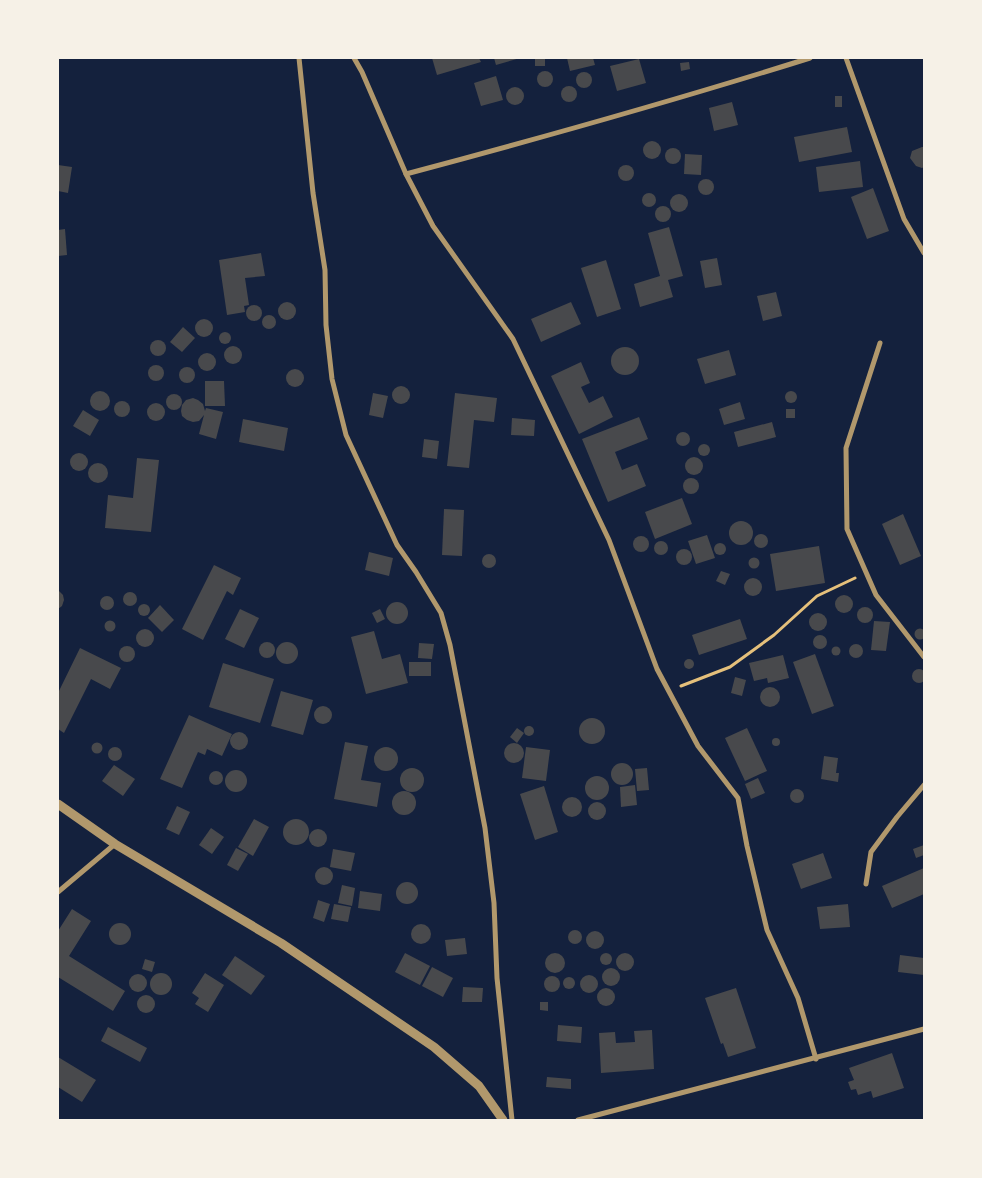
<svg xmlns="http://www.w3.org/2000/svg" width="982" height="1178" viewBox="0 0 982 1178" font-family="'DejaVu Sans',sans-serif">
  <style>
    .building { fill: #48494c }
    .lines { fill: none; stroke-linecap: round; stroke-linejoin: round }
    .path { stroke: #e5c07b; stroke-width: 3 }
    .minor { stroke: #b1986c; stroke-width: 5 }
    .tertiary { stroke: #b1986c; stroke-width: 9 }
  </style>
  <rect width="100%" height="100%" fill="#14213d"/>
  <g class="building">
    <polygon points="432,58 479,58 481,62 437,75"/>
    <polygon points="494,58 520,58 496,65"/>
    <rect x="535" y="58" width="10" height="8"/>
    <polygon points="567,58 593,58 595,65 570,71"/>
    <polygon points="639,59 646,83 617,91 610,66"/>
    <polygon points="689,62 690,69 681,71 680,63"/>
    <circle cx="545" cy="79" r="8"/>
    <circle cx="584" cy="80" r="8"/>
    <polygon points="496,76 503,100 481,106 474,83"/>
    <circle cx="569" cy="94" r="8"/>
    <circle cx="515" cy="96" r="9"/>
    <rect x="835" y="96" width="7" height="11"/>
    <polygon points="732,102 738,125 714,131 709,108"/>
    <polygon points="847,127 852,152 799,162 794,137"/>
    <circle cx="652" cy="150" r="9"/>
    <polygon points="922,147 924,147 924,167 922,168 916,166 910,158 912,151"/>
    <circle cx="673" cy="156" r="8"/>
    <polygon points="685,154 702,155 701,175 684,174"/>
    <polygon points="860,161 863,187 819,192 816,167"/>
    <circle cx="626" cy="173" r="8"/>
    <polygon points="58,165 72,167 68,193 58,191"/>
    <circle cx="706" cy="187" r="8"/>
    <polygon points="873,188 889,231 867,239 851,197"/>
    <circle cx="649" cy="200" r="7"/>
    <circle cx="679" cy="203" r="9"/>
    <circle cx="663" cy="214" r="8"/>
    <polygon points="669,227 683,276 668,280 673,297 640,307 634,284 660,276 648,233"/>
    <polygon points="65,229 67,255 58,256 58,230"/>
    <polygon points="261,253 265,276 245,278 249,305 244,306 245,312 227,315 219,260"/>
    <polygon points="717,258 722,285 705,288 700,261"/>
    <polygon points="606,260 621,309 597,317 581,268"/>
    <polygon points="776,292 782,316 763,321 757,296"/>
    <circle cx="287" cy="311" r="9"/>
    <polygon points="571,302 581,324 541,342 531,319"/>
    <circle cx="254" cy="313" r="8"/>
    <circle cx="269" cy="322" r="7"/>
    <circle cx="204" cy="328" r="9"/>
    <polygon points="183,327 195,338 182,352 170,342"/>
    <circle cx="225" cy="338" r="6"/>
    <circle cx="158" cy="348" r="8"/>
    <circle cx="233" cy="355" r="9"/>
    <circle cx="625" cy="361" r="14"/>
    <polygon points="729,350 736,375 705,384 697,359"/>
    <circle cx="207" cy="362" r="9"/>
    <polygon points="581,362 590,383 581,387 589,403 603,396 613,417 579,434 551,376"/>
    <circle cx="156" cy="373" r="8"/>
    <circle cx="187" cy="375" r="8"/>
    <circle cx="295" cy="378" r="9"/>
    <polygon points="205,381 224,381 225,406 205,406"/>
    <circle cx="401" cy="395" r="9"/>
    <circle cx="791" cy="397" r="6"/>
    <circle cx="100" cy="401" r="10"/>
    <polygon points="373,393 388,396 383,418 369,415"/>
    <polygon points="455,393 497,398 494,422 474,420 469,468 447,466"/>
    <circle cx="174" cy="402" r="8"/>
    <polygon points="193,398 198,400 203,404 205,411 206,408 223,412 216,439 199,434 204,415 199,421 193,422 187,420 182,416 181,411 182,405 186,400"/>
    <circle cx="122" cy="409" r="8"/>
    <polygon points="740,402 745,419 724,425 719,409"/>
    <circle cx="156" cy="412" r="9"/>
    <rect x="786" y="409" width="9" height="9"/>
    <polygon points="83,410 99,420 90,436 73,426"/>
    <polygon points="639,417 648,439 615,452 622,470 637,464 646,486 608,502 582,439"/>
    <polygon points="512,418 535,420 534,436 511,435"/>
    <polygon points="243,419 288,428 284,451 239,442"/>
    <polygon points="772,422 776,437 738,447 734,432"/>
    <circle cx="683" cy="439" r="7"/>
    <polygon points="424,439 439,441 437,459 422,457"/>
    <circle cx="704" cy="450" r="6"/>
    <circle cx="79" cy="462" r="9"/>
    <circle cx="694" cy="466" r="9"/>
    <polygon points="137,458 159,460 151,532 105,528 108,495 133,498"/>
    <circle cx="98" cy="473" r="10"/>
    <circle cx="691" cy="486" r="8"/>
    <polygon points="682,498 692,524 655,539 645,512"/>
    <polygon points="444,509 464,510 462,556 442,555"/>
    <polygon points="903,514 921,556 900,565 882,524"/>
    <circle cx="741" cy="533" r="12"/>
    <circle cx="761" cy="541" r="7"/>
    <polygon points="707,535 715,558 696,564 688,541"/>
    <circle cx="641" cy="544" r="8"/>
    <circle cx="661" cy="548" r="7"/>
    <circle cx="720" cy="549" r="6"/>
    <polygon points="819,546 825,583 776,591 770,554"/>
    <circle cx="684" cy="557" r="8"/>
    <polygon points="369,552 393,558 389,576 365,570"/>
    <circle cx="489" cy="561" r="7"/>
    <circle cx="754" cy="563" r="5.5"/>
    <polygon points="214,565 241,578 233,595 227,591 203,640 182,629"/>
    <polygon points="721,571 730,574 725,585 716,581"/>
    <circle cx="753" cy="587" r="9"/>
    <polygon points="58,590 63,595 64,600 62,606 58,609"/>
    <circle cx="130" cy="599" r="7"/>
    <circle cx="844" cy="604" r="9"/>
    <circle cx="107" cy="603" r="7"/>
    <circle cx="397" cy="613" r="11"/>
    <circle cx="144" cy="610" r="6"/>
    <polygon points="160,605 174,620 162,632 148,618"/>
    <circle cx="865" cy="615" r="8"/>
    <polygon points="240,609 259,618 244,648 225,639"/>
    <polygon points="380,609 385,619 377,623 372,613"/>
    <circle cx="818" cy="622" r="9"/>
    <polygon points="740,619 747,639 699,655 692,635"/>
    <circle cx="110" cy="626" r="5.5"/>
    <polygon points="874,621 890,622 886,651 871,650"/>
    <circle cx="920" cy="634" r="5.5"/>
    <circle cx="145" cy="638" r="9"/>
    <polygon points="374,631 382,659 400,654 408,683 366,694 351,637"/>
    <circle cx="820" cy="642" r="7"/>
    <circle cx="287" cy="653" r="11"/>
    <circle cx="267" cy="650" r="8"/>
    <polygon points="419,643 434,644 432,659 418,658"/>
    <circle cx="856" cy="651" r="7"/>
    <circle cx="127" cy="654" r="8"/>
    <circle cx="836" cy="651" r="4.5"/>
    <polygon points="80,648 121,668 110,689 91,679 64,733 58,729 58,693"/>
    <polygon points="815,654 834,706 812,714 793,662"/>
    <polygon points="783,655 789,678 768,683 767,678 754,681 749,663"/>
    <circle cx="689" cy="664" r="5"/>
    <rect x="409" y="662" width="22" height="14"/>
    <polygon points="223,663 274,679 260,723 209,707"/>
    <circle cx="919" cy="676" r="7"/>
    <polygon points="735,677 746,680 742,696 731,693"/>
    <circle cx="770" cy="697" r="10"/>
    <polygon points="281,691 313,700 303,735 271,726"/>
    <circle cx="323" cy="715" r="9"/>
    <polygon points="189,715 232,734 222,756 207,749 205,755 198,752 182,788 160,779"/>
    <circle cx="592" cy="731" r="13"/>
    <circle cx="529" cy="731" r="5"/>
    <polygon points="517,728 524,733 517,743 510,737"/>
    <polygon points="747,728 767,771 745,781 725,738"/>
    <circle cx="239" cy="741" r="9"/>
    <circle cx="776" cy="742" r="4"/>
    <polygon points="345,742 368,746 361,780 381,783 377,807 334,799"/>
    <circle cx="97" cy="748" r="5.5"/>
    <circle cx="514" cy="753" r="10"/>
    <circle cx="386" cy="759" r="12"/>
    <circle cx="115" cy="754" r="7"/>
    <polygon points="526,747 550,750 546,781 522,778"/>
    <polygon points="824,756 838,758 836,773 839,773 838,782 821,779"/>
    <circle cx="622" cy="774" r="11"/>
    <polygon points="114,765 135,779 123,796 102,781"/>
    <circle cx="412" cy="780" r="12"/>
    <polygon points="647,768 649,790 637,791 635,769"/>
    <circle cx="236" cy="781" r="11"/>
    <circle cx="216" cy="778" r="7"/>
    <circle cx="597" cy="788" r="12"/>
    <polygon points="758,778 765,793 751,799 745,784"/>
    <polygon points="635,785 637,805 621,807 620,787"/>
    <polygon points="544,786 558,832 535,840 520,794"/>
    <circle cx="797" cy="796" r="7"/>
    <circle cx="404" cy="803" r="12"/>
    <circle cx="572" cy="807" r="10"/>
    <circle cx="597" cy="811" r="9"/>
    <polygon points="177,806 190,812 179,835 166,829"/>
    <polygon points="254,819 269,827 253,856 238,847"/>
    <circle cx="296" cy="832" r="13"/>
    <polygon points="211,828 224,837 212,854 199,845"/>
    <circle cx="318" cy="838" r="9"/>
    <polygon points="924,845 924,855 916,858 913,849"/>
    <polygon points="236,848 248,854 238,871 227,865"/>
    <polygon points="333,849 355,853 351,871 330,867"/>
    <polygon points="823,853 832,878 801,889 792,864"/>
    <circle cx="324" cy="876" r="9"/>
    <polygon points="924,868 924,894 892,908 882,886"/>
    <circle cx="407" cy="893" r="11"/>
    <polygon points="342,885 355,888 352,906 338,903"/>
    <polygon points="360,891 382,894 380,911 358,908"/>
    <polygon points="318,900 330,904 324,922 313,918"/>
    <polygon points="334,904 351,907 348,922 331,919"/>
    <polygon points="848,904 850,927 820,929 817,907"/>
    <polygon points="72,909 91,921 69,956 125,991 113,1011 58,977 58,931"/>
    <circle cx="120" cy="934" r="11"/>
    <circle cx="421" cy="934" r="10"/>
    <circle cx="575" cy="937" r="7"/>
    <circle cx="595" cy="940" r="9"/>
    <polygon points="465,938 467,954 447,956 445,940"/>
    <circle cx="625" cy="962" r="9"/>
    <circle cx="606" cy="959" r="6"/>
    <polygon points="405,953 430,966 420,985 395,972"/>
    <circle cx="555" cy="963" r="10"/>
    <polygon points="900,955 924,958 924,975 898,972"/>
    <polygon points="235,956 265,976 251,995 222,975"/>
    <polygon points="145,959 155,962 152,972 142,969"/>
    <polygon points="432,967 453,978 443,997 422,986"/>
    <circle cx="611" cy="977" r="9"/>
    <circle cx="161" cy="984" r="11"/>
    <polygon points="205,973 224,985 208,1012 195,1004 199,998 192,993"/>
    <circle cx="138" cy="983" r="9"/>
    <circle cx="589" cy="984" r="9"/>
    <circle cx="552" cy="984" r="8"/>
    <circle cx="569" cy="983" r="6"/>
    <polygon points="463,987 483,988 482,1002 462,1002"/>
    <polygon points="736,988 756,1048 728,1057 723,1043 721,1044 705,998"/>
    <circle cx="606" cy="997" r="9"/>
    <circle cx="146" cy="1004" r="9"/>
    <polygon points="540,1002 548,1002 548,1011 540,1010"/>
    <polygon points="558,1025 582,1027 581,1043 557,1041"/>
    <polygon points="108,1027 147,1048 140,1062 101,1041"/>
    <polygon points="652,1030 654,1069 601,1073 599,1033 615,1032 616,1043 635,1042 634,1031"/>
    <polygon points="892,1053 904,1088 873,1098 871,1091 858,1095 856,1089 851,1090 848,1082 854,1080 849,1068"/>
    <polygon points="58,1057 96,1080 82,1102 58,1087"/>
    <polygon points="547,1077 571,1079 571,1089 546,1087"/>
  </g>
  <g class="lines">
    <polyline class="path" points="681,686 730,667 774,635 817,596 855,578"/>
    <g class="minor">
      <polyline points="299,58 313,193 325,270 326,325 332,379 346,435 397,545 416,572 441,613 450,645 485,828 494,903 497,978 512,1120"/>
      <polyline points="354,58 362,72 406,174 433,226 513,339 609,540 657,669 698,746 738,798 747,846 767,930 798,998 816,1059"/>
      <polyline points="846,58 904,219 924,253"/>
      <path d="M406,174C541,138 676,100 810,58"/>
      <polyline points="880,343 846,448 847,529 876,595 924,657"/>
      <polyline points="866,884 871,852 897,817 924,785"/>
      <polyline points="58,892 115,844"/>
      <polyline points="578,1120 924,1029"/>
    </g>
    <polyline class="tertiary" points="58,804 115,844 281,943 434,1047 479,1086 503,1120"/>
  </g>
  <rect width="982" height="1178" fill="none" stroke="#f6f1e7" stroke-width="118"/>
</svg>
